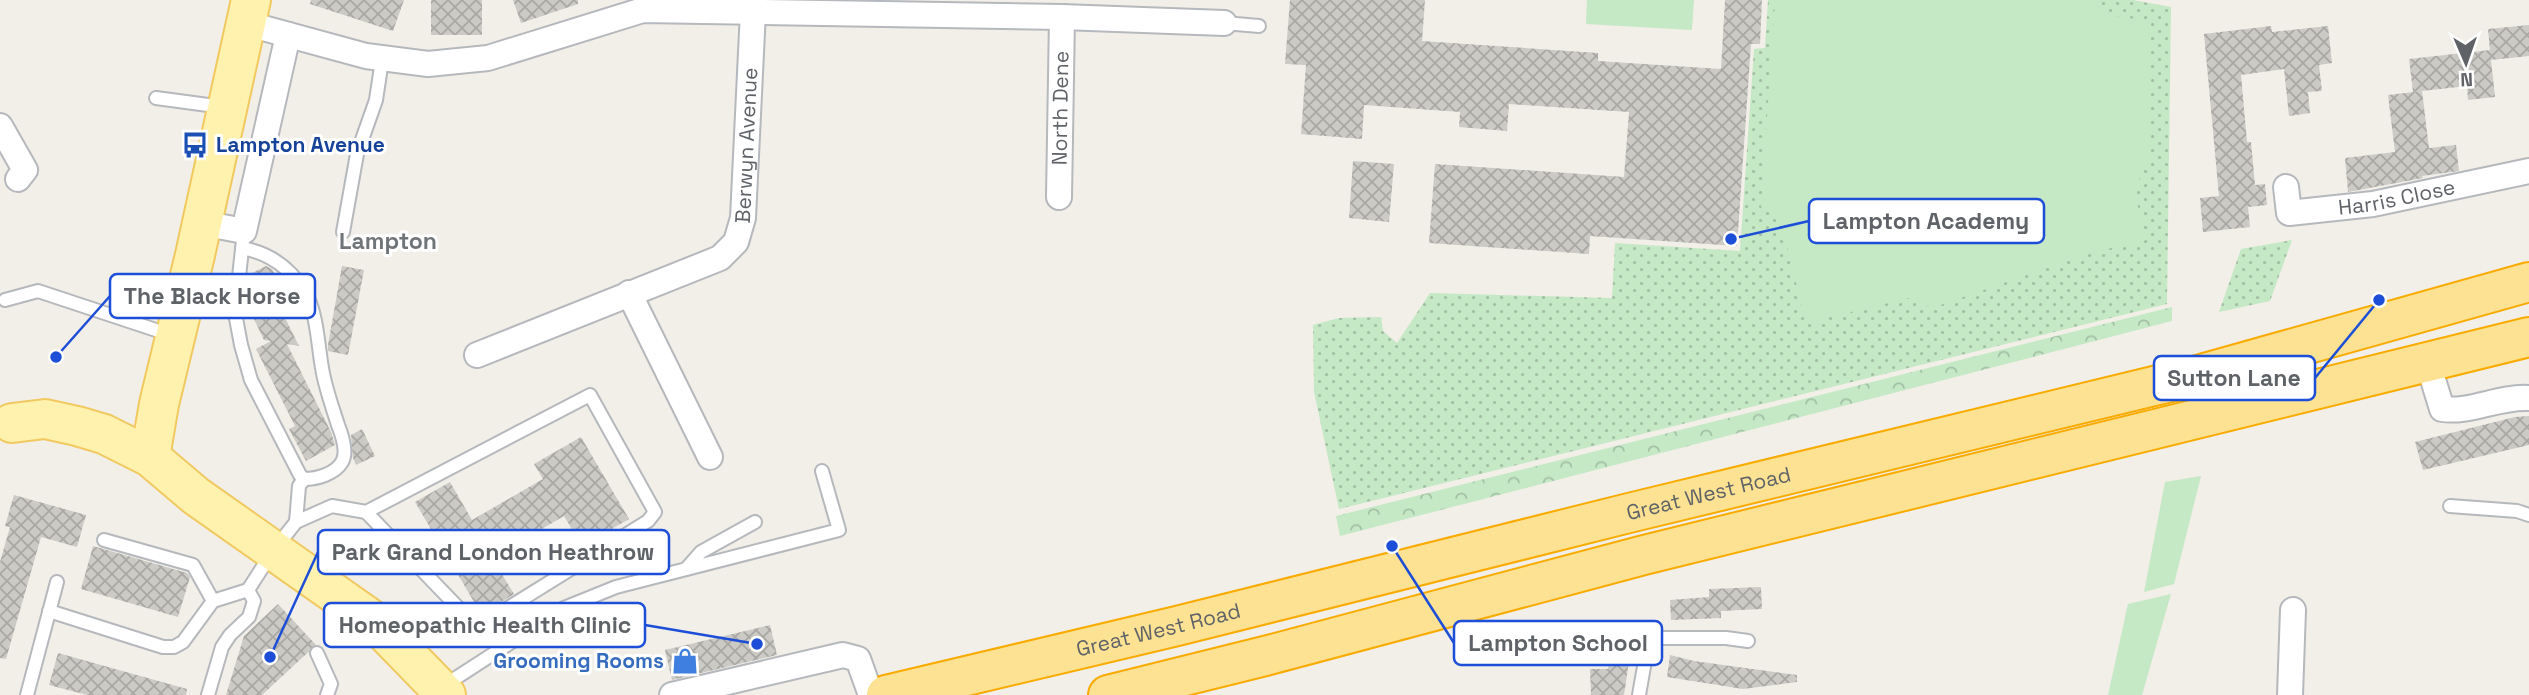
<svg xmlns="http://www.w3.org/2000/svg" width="2529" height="695" viewBox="0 0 2529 695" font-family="'Space Grotesk',sans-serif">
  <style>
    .grass { fill: url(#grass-dots) }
    .forest { fill: url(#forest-crowns) }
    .green { fill: #c5e8c5 }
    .building { fill: url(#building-cross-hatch) }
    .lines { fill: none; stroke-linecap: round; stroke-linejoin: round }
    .lane-casing { stroke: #b5b8bc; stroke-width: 16 }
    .street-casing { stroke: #b5b8bc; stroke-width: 28 }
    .primary-casing { stroke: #f2c960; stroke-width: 42 }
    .highway-casing { stroke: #f9ab00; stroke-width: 42 }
    .lane { stroke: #fff; stroke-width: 12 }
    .street { stroke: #fff; stroke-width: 24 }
    .primary { stroke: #fff2af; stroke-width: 38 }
    .highway { stroke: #fde293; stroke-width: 38 }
    .labels { text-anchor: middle; stroke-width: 6; stroke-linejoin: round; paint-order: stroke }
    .street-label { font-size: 21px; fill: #5f6368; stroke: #fff }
    .transit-label { font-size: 21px; font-weight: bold; fill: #164399; stroke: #fff; text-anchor: start }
    .shop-label { font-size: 21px; font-weight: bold; fill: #366cbe; stroke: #fff; text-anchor: end }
    .neighbourhood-label { font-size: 23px; font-weight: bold; fill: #70757a; stroke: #fff }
    .leader { fill: none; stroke: #1d4ed8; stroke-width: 2.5 }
    .callout-dot { fill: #1d4ed8; stroke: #fff; stroke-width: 2.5 }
    .callout { fill: #fff; stroke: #1d4ed8; stroke-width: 2.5 }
    .callout-label { font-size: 23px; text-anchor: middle; font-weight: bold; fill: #5f6368 }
  </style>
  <defs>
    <pattern id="grass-dots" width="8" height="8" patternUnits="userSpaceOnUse" patternTransform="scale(1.75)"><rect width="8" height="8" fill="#c5e8c5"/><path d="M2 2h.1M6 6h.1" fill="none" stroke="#a3c0a4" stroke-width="1.8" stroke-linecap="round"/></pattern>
    <pattern id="forest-crowns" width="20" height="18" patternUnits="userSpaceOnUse" patternTransform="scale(1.75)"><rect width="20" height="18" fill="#c5e8c5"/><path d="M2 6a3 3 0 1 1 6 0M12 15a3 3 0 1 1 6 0" fill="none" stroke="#a3c0a4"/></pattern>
    <pattern id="building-cross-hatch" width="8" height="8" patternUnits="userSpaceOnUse" patternTransform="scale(1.75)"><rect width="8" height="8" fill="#cccac5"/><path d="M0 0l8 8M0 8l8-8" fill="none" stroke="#a9a8a4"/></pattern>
  </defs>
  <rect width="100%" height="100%" fill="#f1efe8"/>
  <g class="grass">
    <polygon points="1768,0 2133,0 2171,7 2167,304 1339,509 1314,392 1313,325 1339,318 1381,317 1383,331 1397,343 1430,293 1612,298 1615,243 1740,251 1754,49 1765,48"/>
    <polygon points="2292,240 2270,301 2219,312 2241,249"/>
  </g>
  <polygon class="forest" points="2172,307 2172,321 1340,536 1336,516"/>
  <g class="green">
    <polygon points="1587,0 1694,0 1692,30 1586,24"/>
    <polygon points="1775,0 2094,0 2103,14 2148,21 2149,159 2134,190 2146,240 2086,254 1932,308 1913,297 1806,323 1780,218 1761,207"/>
    <polygon points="2201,476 2174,584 2144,592 2165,482"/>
    <polygon points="2171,594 2142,695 2108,695 2128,604"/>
  </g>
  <g class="building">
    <polygon points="311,0 404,0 393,31 310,4"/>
    <rect x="431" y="0" width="51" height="35"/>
    <polygon points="513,0 578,0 578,4 521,23"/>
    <polygon points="1290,0 1425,0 1422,41 1598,53 1598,61 1721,69 1725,0 1762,0 1760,44 1751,44 1737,246 1590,236 1589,254 1429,243 1435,164 1624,177 1629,112 1509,104 1507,131 1459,127 1460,112 1364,105 1362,139 1301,134 1306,65 1285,64"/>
    <polygon points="2529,25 2529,56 2491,60 2495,97 2468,100 2467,86 2413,92 2409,59 2490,50 2488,29"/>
    <polygon points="2271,26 2272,32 2328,26 2332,63 2319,65 2322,91 2308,92 2310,113 2289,116 2284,69 2241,75 2247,142 2251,142 2255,185 2265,184 2267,205 2248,207 2250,227 2203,232 2200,198 2219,196 2204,34"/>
    <polygon points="2422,91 2429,148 2456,145 2459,171 2422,176 2423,178 2348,192 2345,158 2395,152 2388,95"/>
    <polygon points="1353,161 1394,164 1389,222 1349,218"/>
    <polygon points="266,266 272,269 284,294 275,298 299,346 287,344 331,432 335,445 306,461 289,429 295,426 256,349 271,341 264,340 250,311 257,307 250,293 255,291 248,275"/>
    <polygon points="342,266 364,270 348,355 328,351 328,345"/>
    <polygon points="2529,416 2529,445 2423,470 2415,442 2515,417"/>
    <polygon points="362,429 375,456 356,465 353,458 351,435"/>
    <polygon points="581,437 629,519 582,546 564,516 492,558 514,594 485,612 480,612 415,502 450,482 472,520 543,479 534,464"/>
    <polygon points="14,495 86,515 77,547 41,537 6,659 0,658 0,562 10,527 5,526"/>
    <polygon points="93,546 187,573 190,577 178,617 81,589"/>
    <polygon points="1761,587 1762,609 1721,611 1721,618 1671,620 1670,600 1709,597 1709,589"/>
    <polygon points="278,604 316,645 262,695 226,695 244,636"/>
    <polygon points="770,625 777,655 672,680 665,650"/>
    <polygon points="1611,645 1631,648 1624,695 1591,695 1590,669 1608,669"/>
    <polygon points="58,653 187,689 186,695 87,695 49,685"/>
    <polygon points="1670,655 1694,661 1797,675 1797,682 1743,689 1667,677"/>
  </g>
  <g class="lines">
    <g class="lane-casing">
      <g id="lane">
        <polyline points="1224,23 1259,26"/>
        <polyline points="156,98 223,107"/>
        <polyline points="343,232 357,154 376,100 382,60"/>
        <path d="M242,248C270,253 291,268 306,294C317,314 318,345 322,368C325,387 332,406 338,425C342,435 348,452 342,462C335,474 317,479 304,479L300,475L251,380L241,345L235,313L244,231"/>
        <polyline points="5,300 38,291 171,335"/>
        <polyline points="2450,506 2517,511 2529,515"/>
        <polyline points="296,522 299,486 304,479"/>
        <polyline points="104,540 193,565 213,601"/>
        <polyline points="686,569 701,552 755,522"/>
        <polyline points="49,611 163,647 174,647 183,642 213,601 248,590 273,551 296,522 332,506 366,512 471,621 487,621 648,521 655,512 590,395 366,512"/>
        <polyline points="317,653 331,684 327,695"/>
        <polyline points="442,687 564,608 616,587 839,530 822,471"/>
        <polyline points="27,695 57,582"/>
        <polyline points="208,695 222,647 230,635 249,617 254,601 248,590"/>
        <polyline points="1639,695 1649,638 1726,638 1748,641"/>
      </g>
    </g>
    <g class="street-casing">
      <g id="street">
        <polyline points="245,23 366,56 428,64 488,58 643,10 1062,17 1224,23"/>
        <polyline points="0,126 25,170 18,179"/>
        <path id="s1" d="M2286,187L2289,213L2373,204L2529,171"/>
        <path id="s2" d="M1059,197L1062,17"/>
        <polyline points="202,223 244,231 288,35"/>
        <polyline points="629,293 710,457"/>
        <path id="s3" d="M477,355L720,258L736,242L743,218L753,11"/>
        <path d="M2427,360L2442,409C2471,413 2499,396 2529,398"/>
        <polyline points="672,695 843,655 858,659 871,695"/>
        <polyline points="2290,695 2293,610"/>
      </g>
    </g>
    <g class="primary-casing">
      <g id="primary">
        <polyline points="12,423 45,419 77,426 104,434 150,457 196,496 375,622 446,695"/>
        <polyline points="150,457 159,404 195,255 251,0"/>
      </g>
    </g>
    <g class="highway-casing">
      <g id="highway">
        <path id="s4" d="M886,695L1177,626L1633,512L2187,378L2529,282"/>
        <polyline points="1108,695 1265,656 1644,555 2529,337"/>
      </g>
    </g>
    <use href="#lane" class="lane"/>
    <use href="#street" class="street"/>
    <use href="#primary" class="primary"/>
    <use href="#highway" class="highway"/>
  </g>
  <defs>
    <g id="bus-bare" transform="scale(2.1)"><path d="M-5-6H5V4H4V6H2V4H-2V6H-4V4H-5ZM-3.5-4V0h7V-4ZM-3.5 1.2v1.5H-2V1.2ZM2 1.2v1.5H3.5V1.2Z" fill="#1a4fb4" stroke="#fff" stroke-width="2.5" paint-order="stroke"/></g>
    <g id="shop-bare" transform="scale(2.1)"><path d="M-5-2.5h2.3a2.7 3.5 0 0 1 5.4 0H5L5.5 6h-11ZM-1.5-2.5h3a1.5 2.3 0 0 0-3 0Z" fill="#3f7fe0" stroke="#fff" stroke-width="2.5" paint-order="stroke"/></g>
  </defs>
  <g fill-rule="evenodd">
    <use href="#bus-bare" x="195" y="145"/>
    <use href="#shop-bare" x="685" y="661"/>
  </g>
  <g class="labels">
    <g class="street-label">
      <text dy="7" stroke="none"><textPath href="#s2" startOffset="89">North Dene</textPath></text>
      <text dy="7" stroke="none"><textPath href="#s3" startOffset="382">Berwyn Avenue</textPath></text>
      <text dy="7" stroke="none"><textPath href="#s1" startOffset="135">Harris Close</textPath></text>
      <text dy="7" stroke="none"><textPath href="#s4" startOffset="847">Great West Road</textPath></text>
      <text dy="7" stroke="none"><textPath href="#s4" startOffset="280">Great West Road</textPath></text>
    </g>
    <g class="transit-label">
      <text x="216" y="152">Lampton Avenue</text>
    </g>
    <g class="shop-label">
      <text x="664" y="668">Grooming Rooms</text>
    </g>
    <g class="neighbourhood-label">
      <text x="388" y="249">Lampton</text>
    </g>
  </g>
  <path class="leader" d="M1731 239L1809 221M56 357L110 296M2379 300L2315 378M270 657L318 552M757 644L645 625M1392 546L1454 643"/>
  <g class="callout-dot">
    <circle cx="1731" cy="239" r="7"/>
    <circle cx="56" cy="357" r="7"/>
    <circle cx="2379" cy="300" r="7"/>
    <circle cx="270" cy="657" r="7"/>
    <circle cx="757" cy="644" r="7"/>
    <circle cx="1392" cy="546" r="7"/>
  </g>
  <g class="callout">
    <rect x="1809" y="199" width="235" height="44" rx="7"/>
    <rect x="110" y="274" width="205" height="44" rx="7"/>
    <rect x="2154" y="356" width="161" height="44" rx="7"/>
    <rect x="318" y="530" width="351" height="44" rx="7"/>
    <rect x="324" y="603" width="321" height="44" rx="7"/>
    <rect x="1454" y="621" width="208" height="44" rx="7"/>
  </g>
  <g class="callout-label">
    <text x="1926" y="229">Lampton Academy</text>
    <text x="212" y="304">The Black Horse</text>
    <text x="2234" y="386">Sutton Lane</text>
    <text x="493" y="560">Park Grand London Heathrow</text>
    <text x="485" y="633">Homeopathic Health Clinic</text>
    <text x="1558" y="651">Lampton School</text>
  </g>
  <g transform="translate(2466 63) rotate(178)" stroke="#ffffff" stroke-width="5" paint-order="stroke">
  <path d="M0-5L12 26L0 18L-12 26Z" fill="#5f6368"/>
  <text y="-10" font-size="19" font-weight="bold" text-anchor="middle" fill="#5f6368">N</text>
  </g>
</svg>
